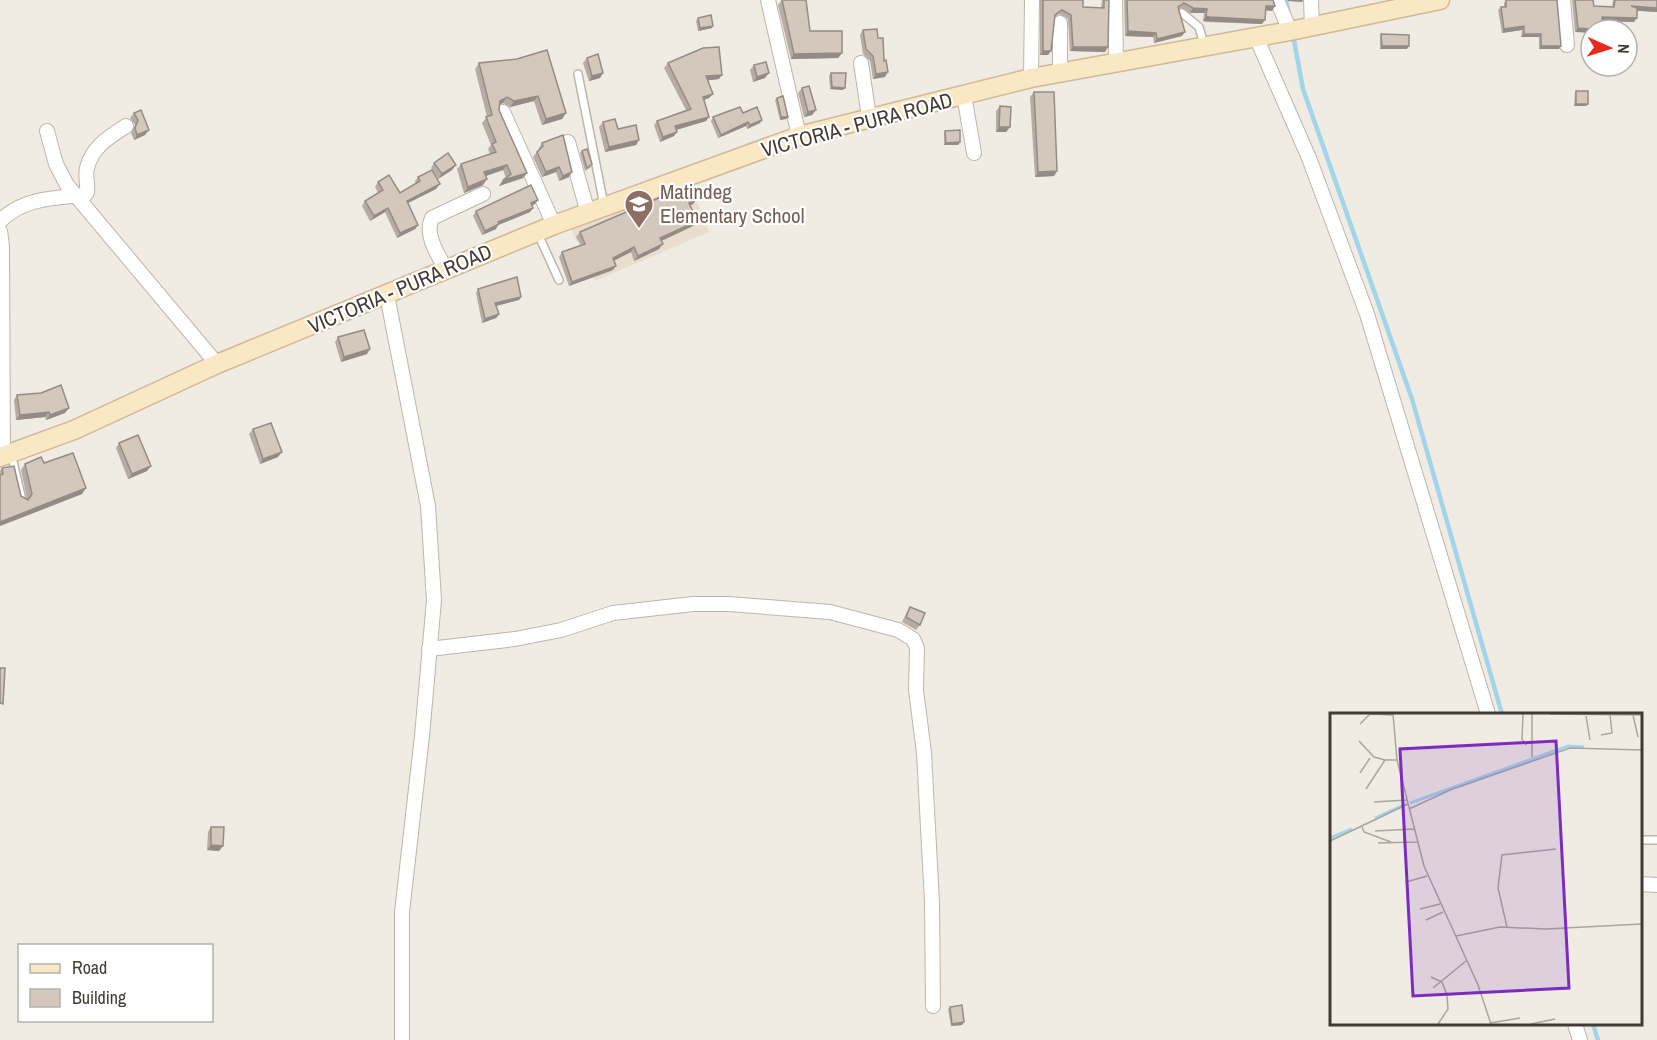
<svg xmlns="http://www.w3.org/2000/svg" width="1657" height="1040" viewBox="0 0 1657 1040" font-family="'Archivo Narrow',sans-serif">
  <style>
    .education { fill: #e9dece }
    .lines { fill: none; stroke-linecap: round; stroke-linejoin: round }
    .stream { stroke: #a2d5ea; stroke-width: 4.5 }
    .lane-casing { stroke: #beb5aa; stroke-width: 10 }
    .street-casing { stroke: #beb5aa; stroke-width: 16 }
    .secondary-casing { stroke: #ceb996; stroke-width: 21 }
    .lane { stroke: #fff; stroke-width: 7 }
    .street { stroke: #fff; stroke-width: 14 }
    .secondary { stroke: #fae7c3; stroke-width: 18 }
    .wall { fill: #b6aca3 }
    .shaded-wall { fill: #948c84 }
    .building { fill: #d4c8bd; stroke: #948c84; stroke-width: 1.5 }
    .labels { text-anchor: middle; stroke-width: 4.5; stroke-linejoin: round; paint-order: stroke }
    .street-label { font-size: 21px; fill: #423b34; stroke: #fff }
    .education-label { font-size: 21px; fill: #785e54; stroke: #fff; text-anchor: start }
    .inset-river { fill: none; stroke: #a2d5ea; stroke-width: 3 }
    .inset-road { fill: none; stroke: #aaa59d; stroke-width: 1.5 }
    .view { fill: #7b2cbf; fill-opacity: 0.15; stroke: #7b2cbf; stroke-width: 3 }
    .inset-edge { fill: none; stroke: #423b34; stroke-width: 3 }
  </style>
  <rect width="100%" height="100%" fill="#f0ebe3"/>
  <polygon class="education" points="688,181 709,232 595,281 570,226"/>
  <g class="lines">
    <g class="stream">
      <polyline points="1286,0 1289,15"/>
      <polyline points="1293,35 1303,89 1412,399 1502,714"/>
      <polyline points="1593,1024 1598,1040"/>
    </g>
    <g class="lane-casing">
      <g id="lane">
        <polyline points="1182,13 1199,27 1204,44"/>
        <polyline points="578,74 604,205"/>
        <polyline points="538,234 559,280"/>
        <polyline points="11,453 22,500"/>
        <polyline points="1641,840 1657,840"/>
      </g>
    </g>
    <g class="street-casing">
      <g id="street">
        <polyline points="768,0 799,136"/>
        <polyline points="1115,0 1116,63"/>
        <polyline points="1277,0 1290,31"/>
        <polyline points="1311,0 1312,26"/>
        <polyline points="1563,0 1567,45"/>
        <polyline points="1060,23 1060,73"/>
        <polyline points="1256,37 1309,158 1367,314 1488,714"/>
        <polyline points="861,63 869,117"/>
        <polyline points="1031,78 1032,0"/>
        <polyline points="964,95 974,153"/>
        <polyline points="503,112 554,225"/>
        <polyline points="47,131 56,164 67,185 217,364"/>
        <polyline points="568,142 588,213"/>
        <path d="M0,221C23,198 53,198 85,195L87,192C88,184 85,176 87,168C92,147 109,137 126,126"/>
        <polyline points="0,231 2,246 3,456"/>
        <path d="M446,270C438,254 424,235 432,218L483,194"/>
        <polyline points="387,295 428,506 434,600 422,736 402,912 402,1040"/>
        <polyline points="429,649 515,639 561,630 613,613 693,604 729,604 830,612 898,630 913,639 917,648 916,690 924,753 932,902 933,1006"/>
        <polyline points="1640,884 1657,885"/>
        <polyline points="1575,1024 1580,1040"/>
      </g>
    </g>
    <g class="secondary-casing">
      <polyline id="secondary" points="0,457 74,430 217,364 554,225 799,136 1031,78 1290,31 1440,0"/>
    </g>
    <use href="#lane" class="lane"/>
    <use href="#street" class="street"/>
    <use href="#secondary" class="secondary"/>
  </g>
  <g class="wall">
    <polygon points="782,0 810,31 842,53 838,58 791,59 778,5"/>
    <polygon points="1040,0 1083,0 1083,7 1101,8 1102,0 1109,0 1105,52 1070,51 1068,19 1059,14 1055,17 1048,55 1040,55"/>
    <polygon points="1124,0 1273,0 1272,11 1266,10 1262,24 1206,22 1203,21 1204,13 1190,13 1181,8 1179,9 1182,36 1154,43 1153,37 1125,36"/>
    <polygon points="1506,0 1561,46 1559,49 1539,49 1539,37 1521,37 1522,30 1502,33 1498,10 1501,7 1504,7 1504,3"/>
    <polygon points="1572,0 1593,0 1594,6 1612,7 1613,0 1657,0 1657,12 1637,11 1634,22 1602,21 1575,32"/>
    <polygon points="698,18 712,28 698,31 696,21"/>
    <polygon points="863,30 878,38 885,77 873,79 870,61 863,54 860,35"/>
    <polygon points="1381,34 1407,49 1380,49 1380,37"/>
    <polygon points="587,58 603,73 600,78 589,81 583,63"/>
    <polygon points="517,59 566,113 562,119 542,125 534,101 510,107 503,103 500,105 499,110 523,178 499,186 506,178 503,170 486,176 483,185 464,193 457,169 461,164 490,154 488,149 491,145 482,123 487,117 475,69 479,63"/>
    <polygon points="668,63 719,79 708,80 713,94 709,98 704,100 709,117 706,121 677,130 674,136 660,142 654,125 657,121 686,110 664,68"/>
    <polygon points="754,65 765,78 753,82 750,70"/>
    <polygon points="831,73 843,90 830,89 829,76"/>
    <polygon points="802,88 816,110 812,115 804,117 798,93"/>
    <polygon points="1576,91 1586,106 1574,106 1575,93"/>
    <polygon points="1034,92 1057,171 1054,176 1035,177 1030,97"/>
    <polygon points="777,98 788,117 786,119 780,120 775,100"/>
    <polygon points="1000,106 1010,127 1006,132 996,132 996,111"/>
    <polygon points="141,110 145,135 134,140 131,133 135,125 130,118 134,113"/>
    <polygon points="743,113 760,123 747,129 746,126 718,138 711,121 713,117"/>
    <polygon points="603,122 618,129 639,140 636,145 605,152 599,127"/>
    <polygon points="945,131 960,142 958,145 944,145 944,133"/>
    <polygon points="542,143 569,177 559,181 556,172 542,177 533,157 539,149 539,148"/>
    <polygon points="582,151 591,167 585,171 580,153"/>
    <polygon points="434,163 452,170 438,179 434,172 436,189 408,203 418,225 415,229 397,238 385,212 370,221 362,206 365,201 378,193 375,187 378,182 400,193 416,184 415,181 418,177 432,170 431,168"/>
    <polygon points="538,200 535,204 532,206 530,212 498,225 496,229 482,235 473,216 476,211"/>
    <polygon points="693,204 690,206 693,226 661,241 659,249 634,261 631,252 614,261 613,270 569,286 559,257 562,252 581,245 576,237 580,232"/>
    <polygon points="478,289 519,300 496,306 499,314 496,318 482,323 476,293"/>
    <polygon points="338,337 367,354 341,362 335,342"/>
    <polygon points="17,395 65,413 46,420 45,417 16,420 14,400"/>
    <polygon points="253,429 278,457 260,464 249,434"/>
    <polygon points="119,443 147,471 128,479 116,448"/>
    <polygon points="44,463 82,494 0,526 0,471 2,468 21,496 27,499 21,470 25,464"/>
    <polygon points="910,607 920,625 916,630 902,622 907,612"/>
    <polygon points="211,827 223,846 219,851 207,850 208,832"/>
    <polygon points="950,1007 962,1025 951,1026 948,1009"/>
  </g>
  <g class="shaded-wall">
    <polygon points="1288,0 1303,0 1302,2 1287,1"/>
    <polygon points="1266,6 1275,6 1272,11 1263,10"/>
    <polygon points="1631,6 1657,8 1657,12 1628,10"/>
    <polygon points="1193,8 1207,9 1204,13 1190,13"/>
    <polygon points="1206,16 1265,20 1262,24 1203,21"/>
    <polygon points="1602,17 1637,18 1634,22 1599,21"/>
    <polygon points="713,26 712,28 698,31 700,28"/>
    <polygon points="1524,26 1522,30 1502,33 1504,29"/>
    <polygon points="1578,28 1602,30 1591,30 1591,33 1575,32"/>
    <polygon points="1128,31 1156,33 1153,37 1125,36"/>
    <polygon points="1185,32 1182,36 1154,43 1157,39"/>
    <polygon points="1524,34 1541,34 1539,37 1521,37"/>
    <polygon points="1382,46 1409,46 1407,49 1380,49"/>
    <polygon points="1541,46 1561,46 1559,49 1539,49"/>
    <polygon points="1073,47 1108,47 1105,52 1070,51"/>
    <polygon points="1043,51 1051,51 1048,55 1040,55"/>
    <polygon points="842,53 838,58 791,59 794,54"/>
    <polygon points="888,72 885,77 873,79 876,74"/>
    <polygon points="603,73 600,78 589,81 592,76"/>
    <polygon points="769,73 765,78 753,82 757,77"/>
    <polygon points="722,75 719,79 703,81 706,76"/>
    <polygon points="832,87 845,88 843,90 830,89"/>
    <polygon points="713,94 709,98 700,101 703,97"/>
    <polygon points="538,96 534,101 510,107 514,101"/>
    <polygon points="507,97 503,103 496,106 500,101"/>
    <polygon points="1576,104 1588,104 1586,106 1574,106"/>
    <polygon points="816,110 812,115 804,117 808,112"/>
    <polygon points="566,113 562,119 542,125 546,119"/>
    <polygon points="709,117 706,121 672,131 675,126"/>
    <polygon points="781,117 788,117 786,119 780,120"/>
    <polygon points="762,120 760,123 747,129 750,125"/>
    <polygon points="748,122 746,126 718,138 721,135"/>
    <polygon points="999,127 1010,127 1006,132 996,132"/>
    <polygon points="149,130 145,135 134,140 137,135"/>
    <polygon points="677,132 674,136 660,142 663,137"/>
    <polygon points="639,140 636,145 605,152 609,147"/>
    <polygon points="960,142 958,145 944,145 946,143"/>
    <polygon points="456,165 452,170 438,179 442,174"/>
    <polygon points="507,165 503,170 480,178 484,172"/>
    <polygon points="559,167 556,172 542,177 546,172"/>
    <polygon points="1057,171 1054,176 1035,177 1038,172"/>
    <polygon points="572,172 569,177 559,181 563,176"/>
    <polygon points="527,173 523,178 499,186 503,180"/>
    <polygon points="487,179 483,185 464,193 468,187"/>
    <polygon points="440,184 436,189 404,205 407,201"/>
    <polygon points="697,199 693,204 685,208 689,203"/>
    <polygon points="538,200 535,204 528,207 531,203"/>
    <polygon points="388,208 385,212 370,221 374,216"/>
    <polygon points="533,208 530,212 498,225 496,229 482,235 485,231 498,222"/>
    <polygon points="697,221 693,226 657,243 660,238"/>
    <polygon points="418,225 415,229 397,238 400,233"/>
    <polygon points="663,244 659,249 634,261 638,256"/>
    <polygon points="634,247 631,252 609,263 613,258"/>
    <polygon points="616,266 613,270 569,286 572,282"/>
    <polygon points="521,297 519,300 492,307 495,303"/>
    <polygon points="499,314 496,318 482,323 485,319"/>
    <polygon points="370,349 367,354 341,362 344,357"/>
    <polygon points="69,408 65,413 46,420 50,415"/>
    <polygon points="49,412 45,417 16,420 20,415"/>
    <polygon points="282,452 278,457 260,464 263,459"/>
    <polygon points="151,466 147,471 128,479 132,474"/>
    <polygon points="86,488 82,494 0,526 0,522"/>
    <polygon points="211,845 223,846 219,851 207,850"/>
    <polygon points="964,1022 962,1025 951,1026 952,1024"/>
  </g>
  <g class="building">
    <polygon points="782,0 806,0 810,31 842,31 842,53 794,54"/>
    <polygon points="1043,0 1083,0 1083,7 1104,8 1104,0 1109,0 1108,47 1073,47 1071,15 1062,10 1055,15 1051,51 1043,51"/>
    <polygon points="1127,0 1273,0 1275,6 1266,6 1265,20 1209,17 1206,16 1207,9 1193,8 1184,3 1178,7 1185,32 1157,39 1156,33 1128,31"/>
    <polygon points="1506,0 1557,0 1561,46 1541,46 1541,34 1524,34 1524,26 1504,29 1501,7 1506,7"/>
    <polygon points="1575,0 1593,0 1594,6 1614,7 1615,0 1657,0 1657,8 1631,6 1637,8 1637,18 1602,17 1602,30 1578,28"/>
    <polygon points="711,15 713,26 700,28 698,18"/>
    <polygon points="877,29 878,38 883,38 884,61 886,60 888,72 876,74 873,56 866,49 863,30"/>
    <polygon points="1381,34 1409,35 1409,46 1382,46"/>
    <polygon points="719,47 722,75 706,76 713,94 703,97 709,117 675,126 677,132 663,137 657,121 691,109 668,63 703,48"/>
    <polygon points="547,50 566,113 546,119 538,96 514,101 507,97 500,101 499,110 527,173 503,180 511,174 507,165 484,172 487,179 468,187 461,164 496,152 492,144 496,142 486,117 492,115 479,63 517,59"/>
    <polygon points="598,54 603,73 592,76 587,58"/>
    <polygon points="766,62 769,73 757,77 754,65"/>
    <polygon points="831,73 846,73 845,88 832,87"/>
    <polygon points="809,86 816,110 808,112 802,88"/>
    <rect x="1576" y="91" width="12" height="13"/>
    <polygon points="1034,92 1054,92 1057,171 1038,172"/>
    <polygon points="783,96 788,117 781,117 777,98"/>
    <polygon points="1000,106 1011,107 1010,127 999,127"/>
    <polygon points="740,107 743,113 757,107 762,120 750,125 748,122 721,135 713,117"/>
    <polygon points="141,110 149,130 137,135 135,128 138,120 134,113"/>
    <polygon points="615,119 618,129 636,125 639,140 609,147 603,122"/>
    <polygon points="960,130 960,142 946,143 945,131"/>
    <polygon points="563,135 572,172 563,176 559,167 546,172 537,152 543,146 542,143"/>
    <polygon points="587,149 592,164 587,168 582,151"/>
    <polygon points="448,153 456,165 442,174 434,163"/>
    <polygon points="432,170 440,184 407,201 418,225 400,233 388,208 374,216 365,201 383,190 378,182 389,175 400,193 420,181 418,177"/>
    <polygon points="691,184 697,199 689,203 697,221 660,238 663,244 638,256 634,247 613,258 616,266 572,282 562,252 585,244 580,232"/>
    <polygon points="531,185 538,200 531,203 533,208 498,222 499,224 485,231 476,211"/>
    <polygon points="517,277 521,297 495,303 499,314 485,319 478,289"/>
    <polygon points="364,330 370,349 344,357 338,337"/>
    <polygon points="61,385 69,408 50,415 49,412 20,415 17,395 41,393"/>
    <polygon points="271,423 282,452 263,459 253,429"/>
    <polygon points="138,435 151,466 132,474 119,443"/>
    <polygon points="73,453 86,488 0,522 0,475 3,474 2,468 14,466 21,496 28,500 32,494 25,464 41,457 44,463"/>
    <polygon points="910,607 925,613 920,625 906,617"/>
    <polygon points="0,668 5,668 3,704 0,703"/>
    <polygon points="211,827 224,827 223,846 211,845"/>
    <polygon points="962,1005 964,1022 952,1024 950,1007"/>
  </g>
  <defs>
    <g id="school-pin" transform="scale(1.5)"><path d="M0 17L-7.5 6A9.5 9.5 0 1 1 7.5 6Z" fill="#8d6e63" stroke="#fff"/><path d="M0-5L7-2L0 1L-7-2ZM-4 1L0 2.5L4 1V4Q0 6-4 4Z" fill="#fff"/></g>
  </defs>
  <g fill-rule="evenodd">
    <use href="#school-pin" x="639" y="204"/>
  </g>
  <g class="labels">
    <g class="street-label">
      <text transform="translate(857 125) rotate(-15)" y="7">VICTORIA - PURA ROAD</text>
      <text transform="translate(400 289) rotate(-23)" y="7">VICTORIA - PURA ROAD</text>
    </g>
    <g class="education-label">
      <text x="660" y="199">Matindeg<tspan x="660" dy="24">Elementary School</tspan></text>
    </g>
  </g>
  <g transform="translate(1330 713)">
    <rect width="312" height="312" fill="#f0ebe3"/>
    <path class="inset-river" d="M80,90L238,33L254,34M45,105L76,91M0,125L22,116"/>
    <path class="inset-road" d="M63,1L67,47L94,153L148,272L161,311M193,1L192,26L196,32M202,1V44M220,1L312,2M303,2L308,24M256,3L260,27M30,11L40,1L63,2M271,22L282,20L280,2M29,28L44,44L55,47M30,60L40,45M36,76L55,47H67M44,89L77,87M79,96L120,77L240,35L312,37M32,114L34,119L61,129M45,118L84,116M0,128L78,91M48,130L87,129M76,169L97,163M90,196L110,191M96,207L113,199M177,214L168,175L172,142L226,136M126,223L170,214L216,216L312,211M101,264L112,269L117,282M103,275L136,248M160,310L190,305M108,311L118,296L117,282L150,279M201,311L225,306"/>
    <path class="view" d="M226,28L239,275L83,283L70,36Z"/>
    <rect width="312" height="312" class="inset-edge"/>
  </g>
  <rect x="18" y="944" width="195" height="78" fill="#ffffff" stroke="#b3b1ae" stroke-width="1.5"/>
  <rect x="30" y="964" width="30" height="9" fill="#fae7c3" stroke="#b3b1ae" stroke-width="1.5"/>
  <text x="72" y="974" font-size="18" fill="#423b34">Road</text>
  <rect x="30" y="989" width="30" height="18" fill="#d4c8bd" stroke="#b3b1ae" stroke-width="1.5"/>
  <text x="72" y="1004" font-size="18" fill="#423b34">Building</text>
  <g transform="translate(1609 48) rotate(93)"><circle r="28" fill="#ffffff" stroke="#b3b1ae" stroke-width="1.5"/>
  <path d="M0-4.5L10 22L0 15L-10 22Z" fill="#eb2820"/>
  <text y="-9" font-size="16" font-weight="bold" text-anchor="middle" fill="#423b34">N</text>
  </g>
</svg>
